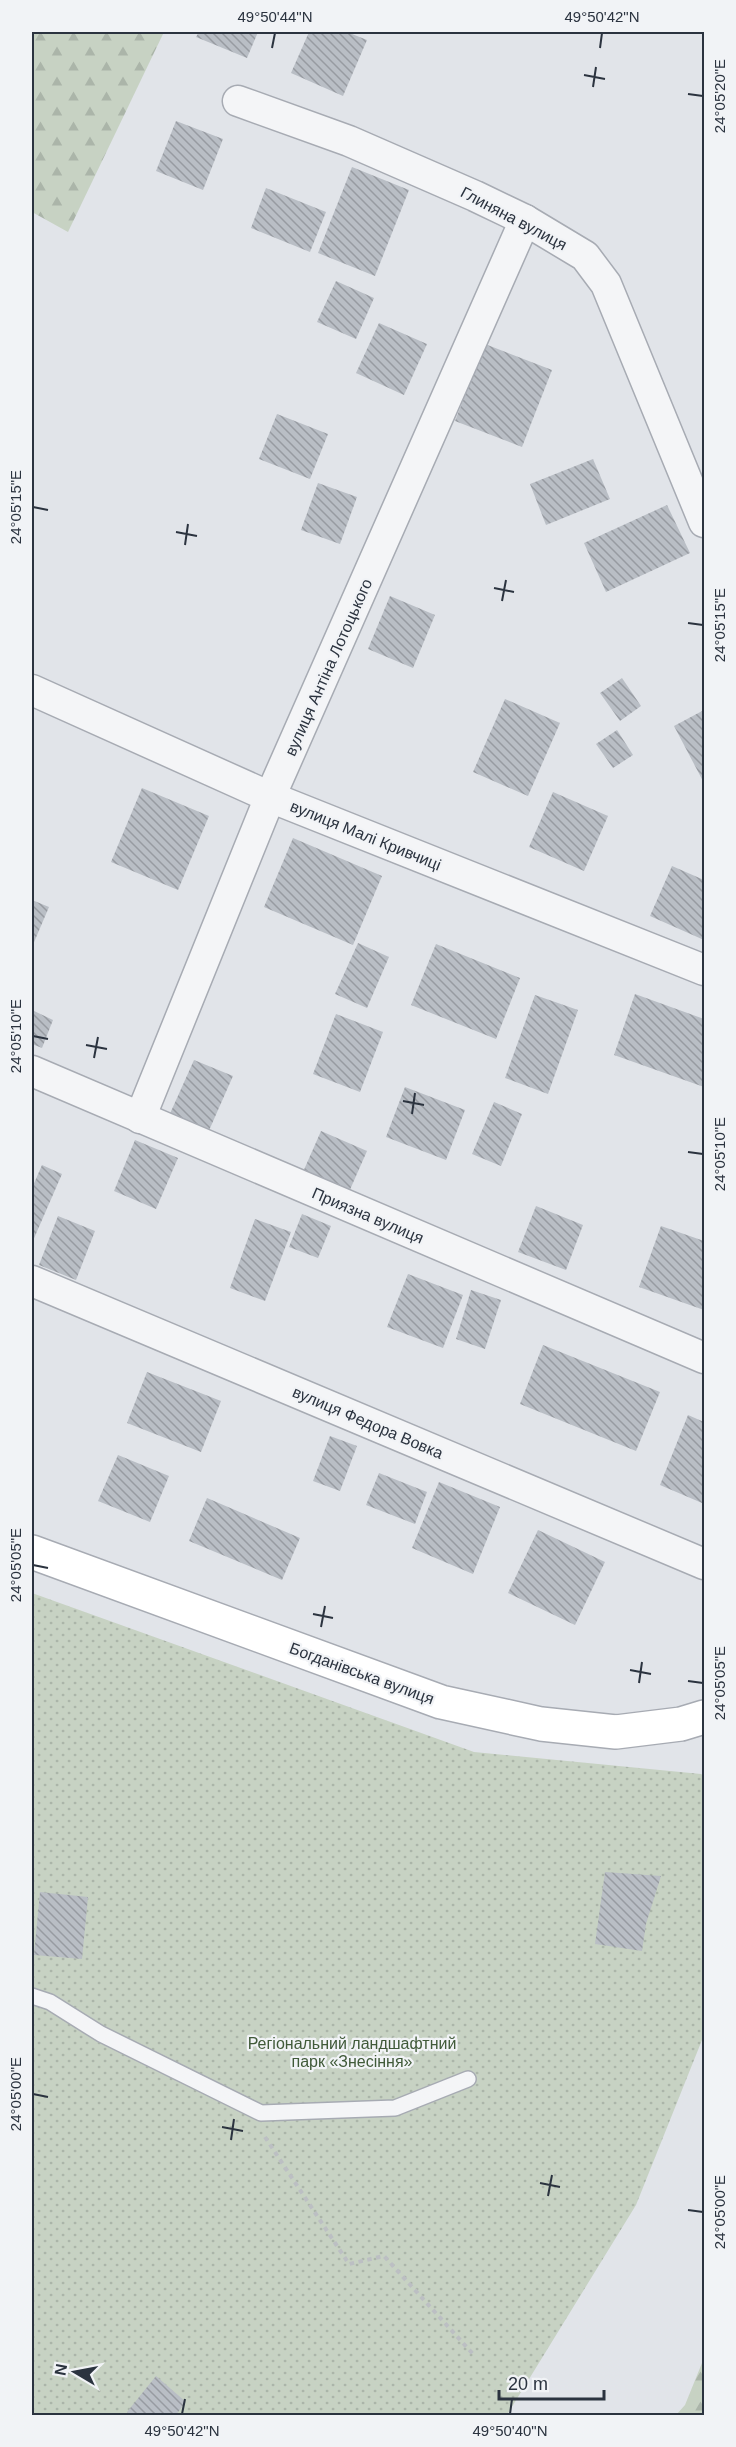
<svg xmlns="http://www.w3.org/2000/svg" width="736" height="2447" viewBox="0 0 736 2447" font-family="Arial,sans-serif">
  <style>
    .forest { fill: url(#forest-firs) }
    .park { fill: url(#park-dots) }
    .building { fill: url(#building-back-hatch) }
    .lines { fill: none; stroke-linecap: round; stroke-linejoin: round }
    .service-casing { stroke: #a7abb3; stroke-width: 18 }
    .minor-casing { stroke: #a7abb3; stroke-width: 33 }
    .secondary-casing { stroke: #a7abb3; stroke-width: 36 }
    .path { stroke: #bcbfc3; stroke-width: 4; stroke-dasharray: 4.5 4.5; stroke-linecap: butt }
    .service { stroke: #f4f5f7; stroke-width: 15 }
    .minor { stroke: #f4f5f7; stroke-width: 30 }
    .secondary { stroke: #fff; stroke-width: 33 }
    .ticks { fill: none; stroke: #2b333f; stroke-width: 2 }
    .labels { text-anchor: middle; stroke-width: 4.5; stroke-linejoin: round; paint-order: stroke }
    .street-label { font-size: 16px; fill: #2b333f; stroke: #f1f3f6 }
    .park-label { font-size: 16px; fill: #405a39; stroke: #f1f3f6 }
    .neatline { fill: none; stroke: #2b333f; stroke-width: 2 }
    .ticks-label { font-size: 15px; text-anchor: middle; fill: #2b333f }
  </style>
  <defs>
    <pattern id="forest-firs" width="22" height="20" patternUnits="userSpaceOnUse" patternTransform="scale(1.5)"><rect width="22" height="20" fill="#c7d2c3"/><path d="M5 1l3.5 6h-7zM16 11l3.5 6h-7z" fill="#abb5a9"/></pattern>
    <pattern id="park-dots" width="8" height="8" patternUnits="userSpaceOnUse" patternTransform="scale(1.5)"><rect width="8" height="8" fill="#c7d2c3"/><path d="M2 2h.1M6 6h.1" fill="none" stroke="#abb5a9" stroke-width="1.8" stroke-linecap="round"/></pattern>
    <pattern id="building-back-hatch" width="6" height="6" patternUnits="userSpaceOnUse" patternTransform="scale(1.5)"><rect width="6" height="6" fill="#b9bec5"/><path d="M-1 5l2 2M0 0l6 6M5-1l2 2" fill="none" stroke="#979ba1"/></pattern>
  </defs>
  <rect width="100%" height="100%" fill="#e1e4e9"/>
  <g class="forest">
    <polygon points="32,32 164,32 68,232 32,212"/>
    <polygon points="704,2358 704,2415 676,2415 685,2405"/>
  </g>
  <polygon class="park" points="32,1593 474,1752 701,1774 704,1776 704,2035 636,2205 507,2415 32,2415"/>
  <g class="building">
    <polygon points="199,32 258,32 247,58 196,37"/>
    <polygon points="309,32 347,32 367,40 343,96 291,73"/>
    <polygon points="176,121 223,139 203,190 156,171"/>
    <polygon points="352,167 409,190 375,276 318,253"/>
    <polygon points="266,188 326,212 310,252 251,228"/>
    <polygon points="336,281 374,298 356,339 317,322"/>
    <polygon points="379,323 427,344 404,395 356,373"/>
    <polygon points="485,344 552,370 522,447 455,421"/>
    <polygon points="277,414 328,434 310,479 259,459"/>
    <polygon points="593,459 610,499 546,525 530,484"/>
    <polygon points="318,483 357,497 340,544 301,530"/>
    <polygon points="667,505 690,553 606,592 584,543"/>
    <polygon points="390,596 435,615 413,668 368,649"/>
    <polygon points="622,678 641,706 620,721 600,693"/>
    <polygon points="505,699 560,723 528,796 473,772"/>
    <polygon points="704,710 704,783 674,726"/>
    <polygon points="617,730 633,755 613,768 596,744"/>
    <polygon points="142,788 209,816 178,890 111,862"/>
    <polygon points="553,792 608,816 584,871 529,847"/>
    <polygon points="293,838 382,876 353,945 264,907"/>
    <polygon points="672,866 704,880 704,940 650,916"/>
    <polygon points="32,900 49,907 32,947"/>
    <polygon points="358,943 389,957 367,1008 335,994"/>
    <polygon points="436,944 520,978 496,1039 411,1005"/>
    <polygon points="635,994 704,1019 704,1087 614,1055"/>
    <polygon points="535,995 578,1010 548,1094 505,1078"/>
    <polygon points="32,1010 53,1020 42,1048 32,1044"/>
    <polygon points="336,1014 383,1032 360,1092 313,1074"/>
    <polygon points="194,1060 233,1076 207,1135 168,1118"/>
    <polygon points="405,1087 465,1110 446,1160 386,1137"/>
    <polygon points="494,1102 522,1114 501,1166 472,1154"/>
    <polygon points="321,1131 367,1151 349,1192 303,1172"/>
    <polygon points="135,1140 178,1158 156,1209 114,1191"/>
    <polygon points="42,1165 62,1174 32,1243 32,1188"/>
    <polygon points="536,1206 583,1225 566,1270 518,1252"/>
    <polygon points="302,1214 331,1226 318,1258 289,1247"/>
    <polygon points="58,1216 95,1231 76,1280 39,1265"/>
    <polygon points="255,1219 291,1232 265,1301 230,1288"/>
    <polygon points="661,1226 704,1241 704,1310 639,1287"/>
    <polygon points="408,1274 463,1295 443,1348 387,1327"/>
    <polygon points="471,1290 501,1300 485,1349 456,1339"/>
    <polygon points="543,1345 660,1392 636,1451 520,1404"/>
    <polygon points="147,1372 221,1401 201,1452 127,1423"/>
    <polygon points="688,1415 704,1422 704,1496 702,1503 660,1485"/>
    <polygon points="330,1436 357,1446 340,1491 313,1481"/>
    <polygon points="118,1455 169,1476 150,1522 98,1501"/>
    <polygon points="379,1473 427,1492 415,1524 366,1505"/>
    <polygon points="439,1482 500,1507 473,1574 412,1548"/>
    <polygon points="207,1498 300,1538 282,1580 189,1541"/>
    <polygon points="538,1530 605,1562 575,1625 508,1593"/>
    <polygon points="605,1872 661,1876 646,1924 642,1951 595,1944"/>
    <polygon points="40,1892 88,1897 82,1959 34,1955"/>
    <polygon points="156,2376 186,2402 175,2416 131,2416 127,2412"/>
  </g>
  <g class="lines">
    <g class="service-casing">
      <polyline id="service" points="32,1996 50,2002 101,2034 261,2113 395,2108 468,2079"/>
    </g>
    <g class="minor-casing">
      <g id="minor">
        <polyline points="238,101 349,141 475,196 525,220 585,256 606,284 704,522"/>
        <polyline points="32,690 270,797 704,970"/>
        <polyline points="32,1071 704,1358"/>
        <polyline points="140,1118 270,797 525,220"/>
        <polyline points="32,1281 704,1564"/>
      </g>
    </g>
    <g class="secondary-casing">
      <polyline id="secondary" points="32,1552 441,1702 541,1724 616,1732 681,1724 704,1717"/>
    </g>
    <polyline class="path" points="265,2137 349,2264 384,2256 473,2354"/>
    <use href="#service" class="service"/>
    <use href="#minor" class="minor"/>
    <use href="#secondary" class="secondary"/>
  </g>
  <path class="ticks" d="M272,48L275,33M600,48L602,33M584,75L605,79M593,87L596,67M688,94L703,96M33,507L48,510M176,532L197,536M185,545L188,524M494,588L514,592M502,601L506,580M688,623L703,625M33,1036L48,1039M86,1045L107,1049M94,1058L98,1037M403,1101L424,1105M412,1114L415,1093M688,1152L703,1154M33,1565L48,1568M313,1614L333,1618M321,1627L325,1606M630,1670L651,1674M688,1681L703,1683M639,1683L642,1662M33,2094L48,2097M222,2127L243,2131M231,2140L234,2119M540,2183L560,2187M548,2196L552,2175M688,2210L703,2212M182,2414L185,2399M510,2414L512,2399"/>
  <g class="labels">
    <g class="street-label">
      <text transform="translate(514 218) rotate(28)" y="6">Глиняна вулиця</text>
      <text transform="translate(328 667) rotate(-66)" y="6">вулиця Антіна Лотоцького</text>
      <text transform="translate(366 835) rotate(22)" y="6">вулиця Малі Кривчиці</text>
      <text transform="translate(368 1215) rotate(23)" y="6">Приязна вулиця</text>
      <text transform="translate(368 1422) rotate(23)" y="6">вулиця Федора Вовка</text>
      <text transform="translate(362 1673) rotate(20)" y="6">Богданівська вулиця</text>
    </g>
    <g class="park-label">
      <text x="352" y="2049">Регіональний ландшафтний<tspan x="352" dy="18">парк «Знесіння»</tspan></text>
    </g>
  </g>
  <rect width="736" height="2447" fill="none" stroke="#f1f3f6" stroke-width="66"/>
  <g transform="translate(75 2372) rotate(280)" stroke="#f1f3f6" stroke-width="4.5" paint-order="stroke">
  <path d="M0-4.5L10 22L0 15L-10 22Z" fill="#2b333f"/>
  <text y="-9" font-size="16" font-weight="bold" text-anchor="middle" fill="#2b333f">N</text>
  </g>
  <path d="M499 2390v9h105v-9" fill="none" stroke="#2b333f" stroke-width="3"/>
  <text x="508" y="2390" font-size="18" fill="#2b333f" stroke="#f1f3f6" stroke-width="4.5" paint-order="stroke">20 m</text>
  <rect x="33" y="33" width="670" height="2381" class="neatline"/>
  <g class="ticks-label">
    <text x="275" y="22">49°50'44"N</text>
    <text x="602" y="22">49°50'42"N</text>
    <text transform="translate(720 96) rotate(-90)" y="5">24°05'20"E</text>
    <text transform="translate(16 507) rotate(-90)" y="5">24°05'15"E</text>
    <text transform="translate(720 625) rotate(-90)" y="5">24°05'15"E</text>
    <text transform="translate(16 1036) rotate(-90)" y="5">24°05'10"E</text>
    <text transform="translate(720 1154) rotate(-90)" y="5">24°05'10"E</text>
    <text transform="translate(16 1565) rotate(-90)" y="5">24°05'05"E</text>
    <text transform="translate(720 1683) rotate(-90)" y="5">24°05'05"E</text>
    <text transform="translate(16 2094) rotate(-90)" y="5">24°05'00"E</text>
    <text transform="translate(720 2212) rotate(-90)" y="5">24°05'00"E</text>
    <text x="182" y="2436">49°50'42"N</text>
    <text x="510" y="2436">49°50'40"N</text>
  </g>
</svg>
